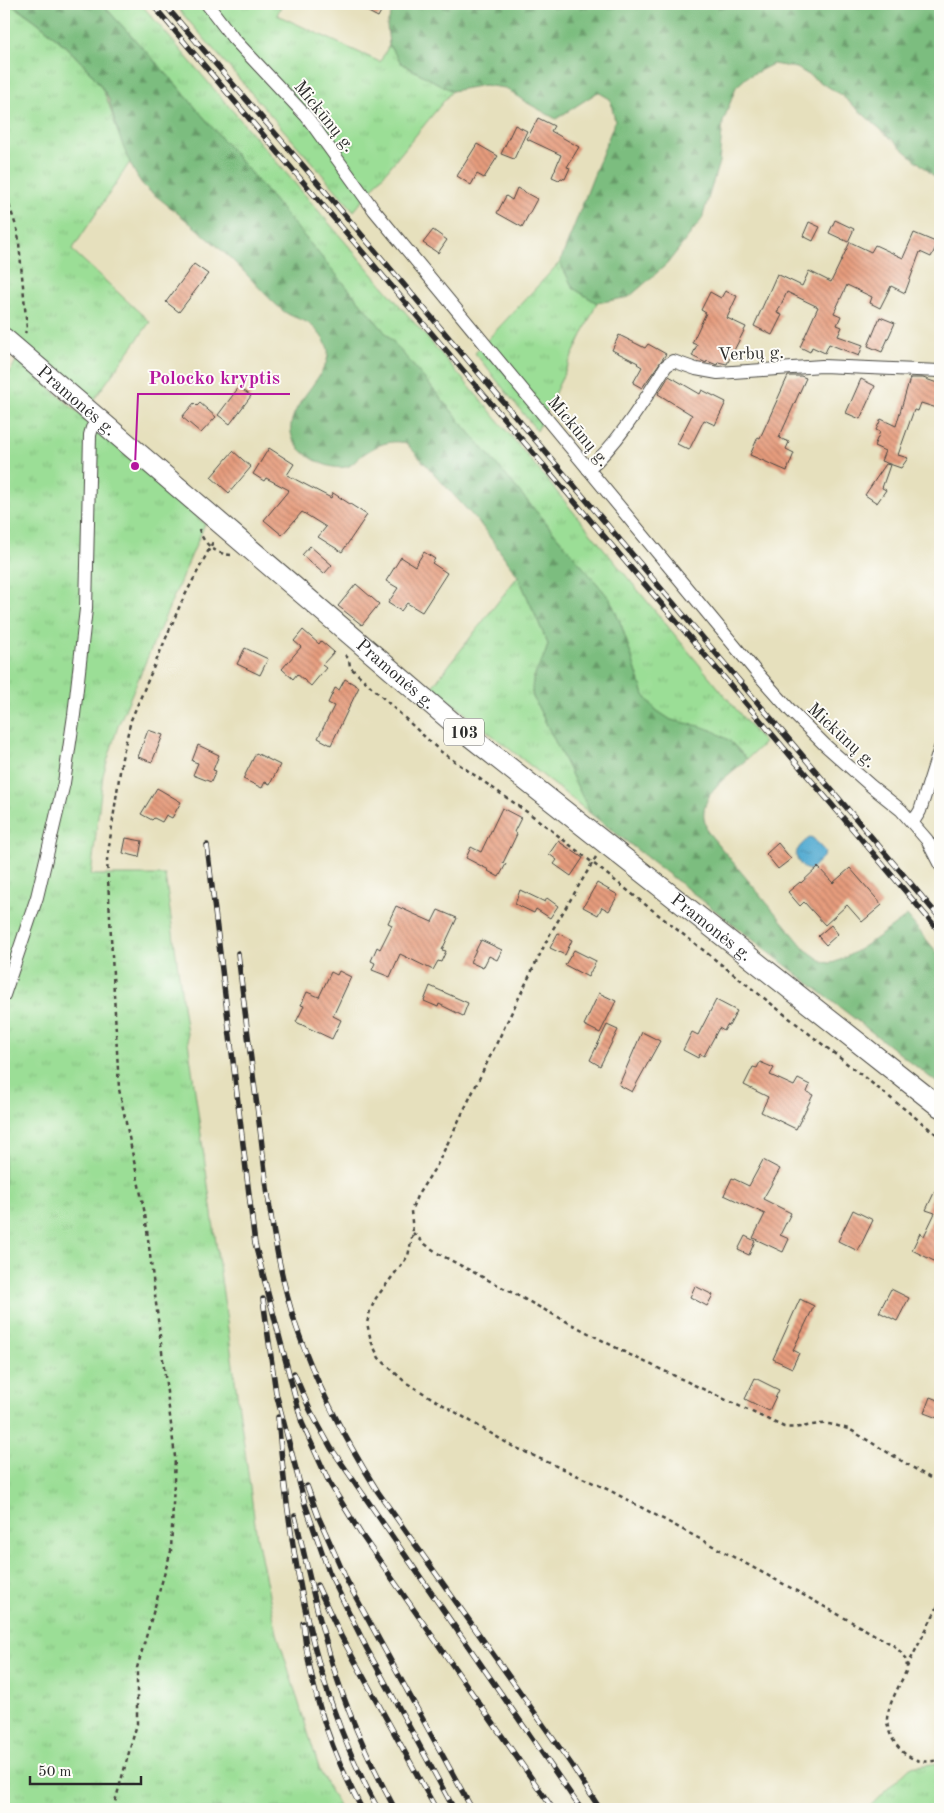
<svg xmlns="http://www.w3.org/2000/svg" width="944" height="1813" viewBox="0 0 944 1813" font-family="'Old Standard TT',serif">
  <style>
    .grass { fill: url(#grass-tufts); stroke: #638460 }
    .forest { fill: url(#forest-firs); stroke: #547455 }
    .water { fill: url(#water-ripples); stroke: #406c7e }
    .building { fill: url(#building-back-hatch) }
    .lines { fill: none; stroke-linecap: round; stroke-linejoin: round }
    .street-casing { stroke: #474641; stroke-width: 14 }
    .primary-casing { stroke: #474641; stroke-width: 22 }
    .path { stroke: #474641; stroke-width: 2.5; stroke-dasharray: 4 4; stroke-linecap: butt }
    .street { stroke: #fff; stroke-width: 12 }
    .primary { stroke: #fff; stroke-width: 20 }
    .rail-casing { stroke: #2b2b2b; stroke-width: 5.5 }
    .rail { stroke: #fdfcf7; stroke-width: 4; stroke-dasharray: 11; stroke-linecap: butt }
    .labels { text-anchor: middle; stroke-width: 4; stroke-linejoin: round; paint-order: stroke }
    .shield { fill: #fdfcf7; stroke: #6a6a68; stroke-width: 1 }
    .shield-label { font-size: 16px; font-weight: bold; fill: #2b2b2b }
    .street-label { font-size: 18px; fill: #2b2b2b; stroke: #fdfcf7 }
    .leader { fill: none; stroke: #b5179e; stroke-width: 2 }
    .callout-dot { fill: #b5179e; stroke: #fdfcf7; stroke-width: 2 }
    .callout-label { font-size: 19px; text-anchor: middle; font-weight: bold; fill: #b5179e; stroke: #fdfcf7; stroke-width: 4; stroke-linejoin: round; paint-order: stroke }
  </style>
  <defs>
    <pattern id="grass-tufts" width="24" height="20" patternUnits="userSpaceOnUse" patternTransform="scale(1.25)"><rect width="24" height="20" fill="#9bde96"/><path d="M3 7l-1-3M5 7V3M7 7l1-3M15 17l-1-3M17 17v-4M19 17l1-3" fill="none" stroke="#86bf81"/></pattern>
    <pattern id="forest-firs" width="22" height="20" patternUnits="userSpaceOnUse" patternTransform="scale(1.25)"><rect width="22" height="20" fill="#7cbd7f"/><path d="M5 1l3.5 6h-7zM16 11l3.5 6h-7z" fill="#669a68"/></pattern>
    <pattern id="water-ripples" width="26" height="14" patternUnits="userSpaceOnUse" patternTransform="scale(1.25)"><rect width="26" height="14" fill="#55acd2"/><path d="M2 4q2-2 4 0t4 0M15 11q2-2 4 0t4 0" fill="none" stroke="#478cab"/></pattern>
    <pattern id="building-back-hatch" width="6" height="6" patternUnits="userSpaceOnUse" patternTransform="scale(1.25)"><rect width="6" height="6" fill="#e69c7d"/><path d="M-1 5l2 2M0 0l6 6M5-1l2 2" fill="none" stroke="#bb7f67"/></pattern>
  </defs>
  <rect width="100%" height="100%" fill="#fdfcf7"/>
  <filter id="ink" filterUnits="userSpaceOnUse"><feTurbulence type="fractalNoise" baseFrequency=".02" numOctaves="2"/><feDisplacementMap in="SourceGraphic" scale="10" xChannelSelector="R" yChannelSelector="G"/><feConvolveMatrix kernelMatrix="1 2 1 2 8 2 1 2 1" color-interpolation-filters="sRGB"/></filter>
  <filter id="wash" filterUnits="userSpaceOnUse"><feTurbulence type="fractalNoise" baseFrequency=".0096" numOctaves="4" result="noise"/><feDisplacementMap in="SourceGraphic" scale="20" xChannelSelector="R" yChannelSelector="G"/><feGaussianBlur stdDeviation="1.12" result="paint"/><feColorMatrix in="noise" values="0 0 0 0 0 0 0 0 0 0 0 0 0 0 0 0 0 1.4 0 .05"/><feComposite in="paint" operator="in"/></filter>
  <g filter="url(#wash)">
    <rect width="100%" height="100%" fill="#e6e0bd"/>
    <g class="grass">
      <path d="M4,4C24,4 91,68 101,87C109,101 112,115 117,130C121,141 126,151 130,162L72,250L150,322L93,401L4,327Z"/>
      <polygon points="102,4 141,4 491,412 764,743 747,759 730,741 683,723 671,720 656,710 644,695 622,627 610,599 174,82"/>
      <polygon points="174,4 282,4 277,15 380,62 389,45 402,64 452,91 354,211"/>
      <polygon points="560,262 573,288 597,303 537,431 475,353"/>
      <polygon points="17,359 205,524 118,726 103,775 91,875 165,875 257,1538 277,1633 320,1771 340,1809 4,1809 4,384"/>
      <polygon points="518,576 548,644 545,655 533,678 533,697 591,814 432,687"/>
      <polygon points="940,1763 940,1809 867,1809 910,1767"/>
    </g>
    <g class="forest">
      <path d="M10,4H102L174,82L610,599L622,627L644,695L656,710L671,720L700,726L714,731L730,741L747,759C731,774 706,788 704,812C703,818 706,825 707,831L806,950C813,954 822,963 830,963C844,963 893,926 907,916L940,956V1085L591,814L533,697C528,677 544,663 548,644L518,576L481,525L406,443C388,439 375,446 361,456C357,459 353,464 349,466C335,471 318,463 307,455C256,418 343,375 326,344C323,337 313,325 306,322C298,318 289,316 282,310C263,294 248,274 229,257C209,238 187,221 165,203C158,197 148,191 142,184C131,169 123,147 117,129C114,120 112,109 109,100C96,70 39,19 10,4Z"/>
      <polygon points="395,4 940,4 940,173 934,176 840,94 797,68 773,64 747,77 736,87 723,122 719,162 702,219 667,264 629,297 597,303 573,288 560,262 615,121 610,99 598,92 556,119 524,101 505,88 484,85 452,91 402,64 389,45 387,25"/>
    </g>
    <path class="water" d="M811,837L814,839L825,852L824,856L810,870C804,869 803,868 800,864C799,861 797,859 796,856C795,849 806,840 811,837Z"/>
    <g id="blocks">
      <g class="building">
        <polygon points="353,4 385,4 378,17"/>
        <polygon points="538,118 554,126 551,131 579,147 567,167 570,168 565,179 561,178 559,180 552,177 561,155 527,139"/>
        <polygon points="515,125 527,131 514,159 501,154"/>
        <polygon points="477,144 498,156 484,178 477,174 471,185 457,176"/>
        <polygon points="517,188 537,199 522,227 497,213 506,196 512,200"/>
        <polygon points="835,220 854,229 848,242 829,233"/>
        <polygon points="809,222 820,227 813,241 803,236"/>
        <polygon points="433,230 447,240 438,253 423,243"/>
        <polygon points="914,233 938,243 931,257 920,252 905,293 891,286 880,308 870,303 872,297 847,285 834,313 841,316 837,325 842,327 838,336 863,345 859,356 829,344 825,353 812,347 810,352 800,347 818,307 787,292 777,313 782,315 772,335 754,326 777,274 802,286 809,271 831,282 850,242 871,252 875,245 903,258"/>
        <polygon points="194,264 208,274 179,312 166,302"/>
        <polygon points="725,291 737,296 727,318 746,327 727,364 718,362 717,365 707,361 706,363 692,356 697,345 692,343 706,313 701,310 710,292 721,298"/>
        <polygon points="880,317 895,323 882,352 868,346"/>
        <polygon points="619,335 645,348 648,344 666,354 642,388 633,383 642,367 637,364 638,363 612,350"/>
        <polygon points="669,376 700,394 702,390 726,402 715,425 704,420 689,450 677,444 692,415 658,394"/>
        <polygon points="788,376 801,376 806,378 779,438 789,442 786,449 794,453 787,471 750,455 758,437 760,438"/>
        <polygon points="910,378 923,378 940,384 940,409 921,403 918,411 914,410 898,455 908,458 901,468 881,461 885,451 874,446 880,432 876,430 881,419 896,426"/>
        <polygon points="861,379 875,386 860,419 846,413"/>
        <polygon points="239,387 251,396 230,424 218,415"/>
        <polygon points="194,403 197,406 200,403 216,417 201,433 182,417"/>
        <polygon points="269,448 294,464 287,475 331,498 333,493 367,515 342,552 318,537 326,527 302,512 282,535 264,520 289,490 266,478 264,481 253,474"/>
        <polygon points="233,451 251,467 229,493 211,477"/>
        <polygon points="886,464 890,465 882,488 886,490 877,503 865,495"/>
        <polygon points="310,546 332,565 324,574 302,555"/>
        <polygon points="424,552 435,559 432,563 447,573 422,612 407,603 401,611 388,603 398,588 386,581 401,557 415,566"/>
        <polygon points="356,584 379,604 362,625 338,606"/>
        <polygon points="303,630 319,644 321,641 334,652 322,665 326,668 311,686 297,674 293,679 282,669 301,647 294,641"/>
        <polygon points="245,648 268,659 260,675 237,664"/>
        <polygon points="345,679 359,687 331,745 318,738 334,706 328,703 335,688 339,690"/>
        <polygon points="148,730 163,735 152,762 138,757"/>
        <polygon points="198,745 219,755 213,770 216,771 211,782 193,775 198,763 192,761"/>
        <polygon points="256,753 280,765 270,784 265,782 262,788 243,779"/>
        <polygon points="157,788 181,802 172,818 166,815 162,822 154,818 152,820 141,814"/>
        <polygon points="502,808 521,818 514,832 517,834 503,863 506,864 499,877 488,871 489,870 466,858 471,847 481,852"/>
        <polygon points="126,838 142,841 139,857 123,853"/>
        <polygon points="558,841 583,858 571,876 554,864 557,860 549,854"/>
        <polygon points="778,843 791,859 778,869 766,854"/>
        <polygon points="818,867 833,883 850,868 882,905 862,922 847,905 825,925 804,902 800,906 788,892 800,882 801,883"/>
        <polygon points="597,883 618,895 609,911 602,907 598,915 583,907"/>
        <polygon points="520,890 545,902 547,898 558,906 550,918 536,909 534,913 515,904"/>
        <polygon points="396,906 432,922 438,910 457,918 442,950 446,951 441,962 438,961 433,970 400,954 390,977 372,970 375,963 371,961 377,947 380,949 392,925 388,923"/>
        <polygon points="831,925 838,934 826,945 818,936"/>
        <polygon points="558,933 572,940 565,955 550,948"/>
        <polygon points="481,940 502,950 497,960 489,956 483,968 470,962"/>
        <polygon points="574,950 596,961 588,977 565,965"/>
        <polygon points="339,971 351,977 333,1016 341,1020 332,1039 296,1022 304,1006 301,1005 307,992 319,997 331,972 337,975"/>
        <polygon points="430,986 468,1003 463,1016 439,1004 438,1007 424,1001"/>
        <polygon points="599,993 616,1001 600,1033 584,1025"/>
        <polygon points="716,1000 737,1011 729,1026 727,1025 724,1031 719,1028 704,1056 700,1054 698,1058 683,1050 692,1032 698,1035"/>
        <polygon points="607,1025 618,1030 600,1066 590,1060"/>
        <polygon points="642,1032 660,1041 632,1092 619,1085"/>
        <polygon points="760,1062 774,1068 770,1075 794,1086 798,1079 810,1085 807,1092 813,1095 796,1129 761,1112 768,1097 744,1085 753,1067 757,1068"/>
        <polygon points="763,1160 780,1169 763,1199 791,1213 780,1235 789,1239 783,1252 753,1238 765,1214 724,1195 732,1178 749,1186"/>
        <polygon points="940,1180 940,1264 912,1250 920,1233 924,1236 935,1213 926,1210"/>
        <polygon points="853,1210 873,1220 858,1251 838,1241"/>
        <polygon points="745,1236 755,1241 749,1255 738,1250"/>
        <polygon points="695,1286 713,1295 707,1306 690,1297"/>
        <polygon points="891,1289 909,1298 897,1321 879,1312"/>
        <polygon points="800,1299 814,1306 793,1350 799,1353 792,1368 773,1359"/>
        <polygon points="755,1378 779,1390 769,1411 745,1399"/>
        <polygon points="930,1397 940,1401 940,1419 924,1413"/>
      </g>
    </g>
  </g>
  <g filter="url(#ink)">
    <use href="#blocks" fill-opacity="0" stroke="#474641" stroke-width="1"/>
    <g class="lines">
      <g class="street-casing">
        <g id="street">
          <polyline points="207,4 233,38 307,117 374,210 757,673 791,711 825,745 871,786 901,810 927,840 940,865"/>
          <path d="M588,469C618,444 645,399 666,366L673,361L696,369L718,373L822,366L940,371"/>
          <polyline points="913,822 920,811 940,748"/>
          <polyline points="4,995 37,897 64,783 74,715 86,609 90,435 92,428 99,420"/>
        </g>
      </g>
      <g class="primary-casing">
        <g id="primary">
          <path id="s1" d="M4,338L458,727L940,1107"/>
        </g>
      </g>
      <g class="path">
        <polyline points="4,190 18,232 27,329 25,333"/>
        <path d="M199,529C203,544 216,554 231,555"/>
        <polyline points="345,655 349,659 350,667 440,751 537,819 940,1137"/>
        <path d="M596,857L550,934L437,1165L417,1196L411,1211L413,1233L408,1256L376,1298L370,1311L367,1323L371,1341L379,1358L405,1382L512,1446L609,1490L791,1588L893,1645C901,1652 907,1657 907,1669C901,1683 888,1704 887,1719C887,1736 901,1756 917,1760C925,1763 932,1761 940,1760"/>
        <path d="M413,1233L425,1244L439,1254L628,1354L784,1427C801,1429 806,1425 821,1424C831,1423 840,1427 849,1429L940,1484"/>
        <polyline points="907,1667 940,1602"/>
        <polyline points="113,1809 137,1724 137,1668 171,1551 175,1457 145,1214 119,1089 107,860 122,758 131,720 181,603 214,540"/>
      </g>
      <use href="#street" class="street"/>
      <use href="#primary" class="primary"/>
      <g class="rail-casing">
        <g id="rail">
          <polyline points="152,4 940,932"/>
          <polyline points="164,4 306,169 940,918"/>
          <polyline points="207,845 255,1244 302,1423 329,1482 361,1534 553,1809"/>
          <path d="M238,953C245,1014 253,1075 261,1137C268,1201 276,1264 296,1326C316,1385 345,1439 378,1492L571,1764L600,1809"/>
          <polyline points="263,1299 276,1393 305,1504 329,1572 367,1649 454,1809"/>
          <polyline points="294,1373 310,1410 331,1448 581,1809"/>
          <path d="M278,1417C289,1552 312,1690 378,1809"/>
          <polyline points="307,1486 318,1516 347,1581 472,1809"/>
          <path d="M295,1516C305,1556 313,1596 324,1635C340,1696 365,1754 395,1809"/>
          <polyline points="317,1585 341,1636 436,1809"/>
          <path d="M303,1623C310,1690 330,1750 362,1809"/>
        </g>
      </g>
      <use href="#rail" class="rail"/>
    </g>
  </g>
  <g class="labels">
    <rect class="shield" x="444" y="718.5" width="40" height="27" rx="4"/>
    <g class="shield-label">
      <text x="464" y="738">103</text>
    </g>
    <g class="street-label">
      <text transform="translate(325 116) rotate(51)" y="6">Mickūnų g.</text>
      <text transform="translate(751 353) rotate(-2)" y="6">Verbų g.</text>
      <text dy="6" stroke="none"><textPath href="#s1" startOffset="96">Pramonės g.</textPath></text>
      <text transform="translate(579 431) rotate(50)" y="6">Mickūnų g.</text>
      <text dy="6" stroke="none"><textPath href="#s1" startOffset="516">Pramonės g.</textPath></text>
      <text transform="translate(842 735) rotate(43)" y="6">Mickūnų g.</text>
      <text dy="6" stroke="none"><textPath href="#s1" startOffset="921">Pramonės g.</textPath></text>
    </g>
  </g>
  <path class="leader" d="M135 466L138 394H290"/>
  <circle class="callout-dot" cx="135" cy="466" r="5"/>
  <g class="callout-label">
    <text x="214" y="384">Polocko kryptis</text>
  </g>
  <rect width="944" height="1813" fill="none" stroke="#fdfcf7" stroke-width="20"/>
  <path d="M30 1776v8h111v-8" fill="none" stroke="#2b2b2b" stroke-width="2.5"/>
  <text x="38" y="1776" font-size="15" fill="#2b2b2b" stroke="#fdfcf7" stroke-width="4" paint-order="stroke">50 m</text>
</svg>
